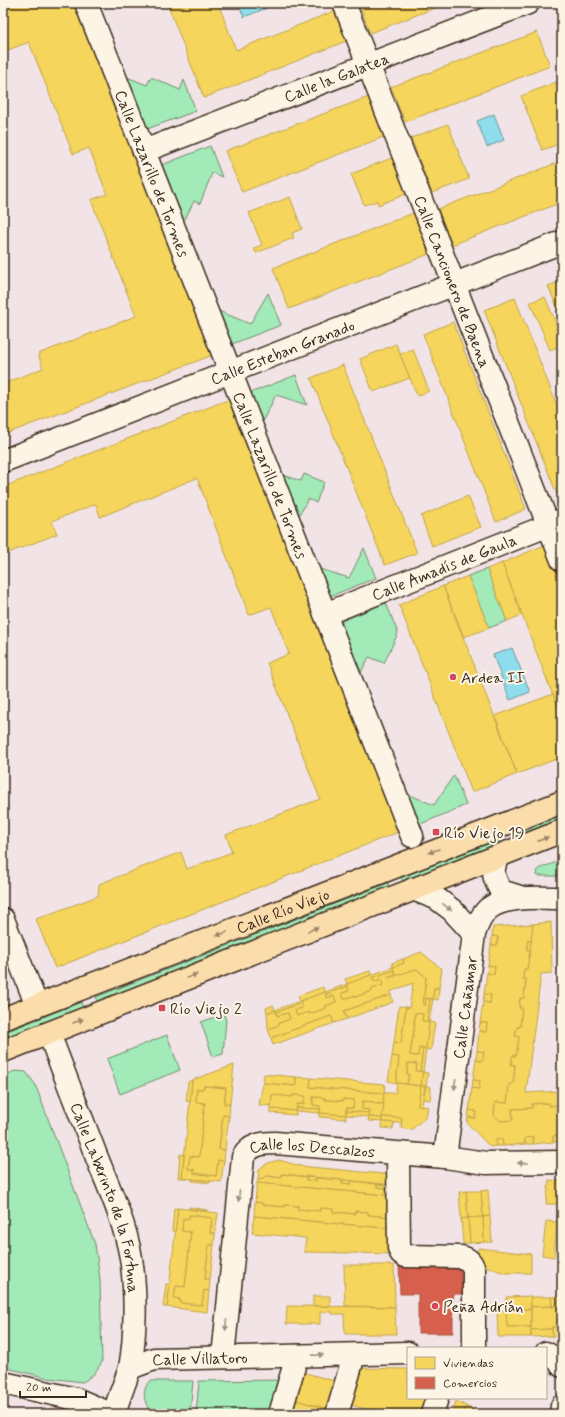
<svg xmlns="http://www.w3.org/2000/svg" width="565" height="1417" viewBox="0 0 565 1417" font-family="Mynerve,sans-serif">
  <style>
    .green { fill: #a2eab7; stroke: #6e8a6a }
    .water { fill: #8eddec; stroke: #6d959a }
    .homes { fill: #f6d55c; stroke: #bea249 }
    .shops { fill: #d6604d; stroke: #a8503f }
    .lines { fill: none; stroke-linecap: round; stroke-linejoin: round }
    .minor-casing { stroke: #3b2a1e; stroke-width: 25 }
    .major-casing { stroke: #3b2a1e; stroke-width: 25 }
    .minor { stroke: #fcf5e5; stroke-width: 22 }
    .major { stroke: #faddab; stroke-width: 22 }
    .oneway { fill: #9a8464 }
    .oneway2 { fill: #9c9082 }
    .poi-dot { fill: #d1495b; stroke: #fcf5e5; stroke-width: 1.5 }
    .labels { text-anchor: middle; stroke-width: 4; stroke-linejoin: round; paint-order: stroke }
    .street-label { font-size: 16px; fill: #3b2a1e; stroke: #fcf5e5 }
    .poi-label { font-size: 16px; fill: #3b2a1e; stroke: #fcf5e5; text-anchor: start }
  </style>
  <rect width="100%" height="100%" fill="#f2e4e6"/>
  <filter id="ink" filterUnits="userSpaceOnUse"><feTurbulence type="fractalNoise" baseFrequency=".025" numOctaves="2"/><feDisplacementMap in="SourceGraphic" scale="8" xChannelSelector="R" yChannelSelector="G"/><feConvolveMatrix kernelMatrix="1 2 1 2 8 2 1 2 1" color-interpolation-filters="sRGB"/></filter>
  <g filter="url(#ink)">
    <g class="green">
      <polygon points="127,77 147,85 151,77 180,90 184,80 196,111 147,129"/>
      <polygon points="210,146 222,177 212,173 200,204 194,201 184,221 162,165"/>
      <polygon points="268,293 281,325 232,344 219,311 250,324"/>
      <polygon points="296,375 307,405 276,395 261,424 250,393"/>
      <polygon points="304,474 324,482 316,503 308,499 299,516 283,475 301,481"/>
      <polygon points="364,548 376,578 328,597 317,568 349,578"/>
      <polygon points="487,569 507,621 489,628 468,576"/>
      <polygon points="386,603 398,633 384,663 369,657 358,678 337,623"/>
      <polygon points="454,775 466,805 416,826 403,792 434,805"/>
      <polygon points="562,814 562,821 517,838 515,833"/>
      <polygon points="499,839 501,844 404,883 401,877"/>
      <polygon points="562,860 562,876 538,876 537,875 538,869"/>
      <polygon points="388,883 389,888 98,1003 96,997"/>
      <polygon points="81,1002 83,1008 3,1040 3,1033"/>
      <polygon points="224,1014 226,1021 223,1054 213,1057 201,1022"/>
      <polygon points="167,1035 180,1070 120,1094 107,1059"/>
      <polygon points="15,1071 26,1072 35,1084 95,1244 100,1279 102,1362 94,1374 83,1382 48,1378 3,1367 3,1076"/>
      <polygon points="282,1380 273,1414 196,1414 199,1381"/>
      <path d="M151,1381H193L190,1414H153C144,1406 140,1388 151,1381Z"/>
    </g>
    <g class="water">
      <polygon points="238,3 265,3 267,8 244,17"/>
      <polygon points="494,114 504,140 487,147 477,121"/>
      <polygon points="512,648 530,692 510,700 493,655"/>
    </g>
    <g class="homes">
      <polygon points="3,3 73,3 213,355 3,435 3,384 43,368 38,354 136,316 91,200 107,194 89,148 73,154 29,42 3,52"/>
      <polygon points="167,3 218,3 236,50 337,10 349,40 204,98"/>
      <polygon points="294,3 309,3 296,8"/>
      <polygon points="359,3 448,3 370,33"/>
      <polygon points="537,32 550,66 405,122 391,87"/>
      <polygon points="556,82 562,97 562,143 542,150 521,96"/>
      <polygon points="371,96 386,136 242,192 225,151"/>
      <polygon points="448,124 469,179 432,193 411,138"/>
      <polygon points="394,157 409,193 378,205 377,201 364,205 351,174"/>
      <polygon points="562,161 562,202 452,245 438,209"/>
      <polygon points="290,197 302,229 292,233 294,238 256,253 254,248 262,245 249,213"/>
      <polygon points="416,212 432,253 289,309 273,268"/>
      <polygon points="562,281 562,318 548,286"/>
      <polygon points="545,297 562,338 562,345 550,350 530,302"/>
      <polygon points="515,298 562,418 562,496 558,497 484,310"/>
      <polygon points="453,322 526,509 496,522 423,334"/>
      <polygon points="396,344 410,378 373,392 360,359"/>
      <polygon points="413,349 429,391 417,396 400,354"/>
      <polygon points="343,365 417,553 385,565 311,378"/>
      <polygon points="230,399 401,831 55,968 36,919 98,896 99,884 181,852 187,869 232,852 226,835 320,799 267,663 289,654 271,607 249,615 197,478 100,517 96,504 52,521 57,534 3,555 3,487"/>
      <polygon points="468,496 481,527 432,546 421,516"/>
      <polygon points="547,544 562,584 562,719 502,563"/>
      <polygon points="502,563 522,615 507,621 487,569"/>
      <polygon points="468,576 489,628 464,637 443,586"/>
      <polygon points="443,586 517,774 472,792 399,605"/>
      <polygon points="553,694 562,719 562,757 517,774 495,716"/>
      <polygon points="551,922 552,973 541,974 526,1093 561,1091 561,1105 549,1106 549,1103 532,1104 532,1108 512,1109 513,1120 500,1121 494,1115 495,1102 507,1103 509,1084 513,1084 515,1065 511,1065 513,1055 516,1056 519,1037 515,1036 517,1027 520,1027 522,1008 519,1008 520,998 524,998 526,979 523,979 524,969 527,969 533,924"/>
      <polygon points="533,924 531,941 528,940 527,950 530,950 527,969 524,969 523,979 526,979 524,998 520,998 519,1008 522,1008 520,1027 517,1027 515,1036 519,1037 516,1056 513,1055 511,1065 515,1065 513,1084 509,1084 507,1103 495,1102 494,1115 500,1121 513,1120 512,1109 532,1108 532,1104 549,1103 549,1106 561,1105 562,1135 553,1136 553,1142 533,1144 533,1137 525,1138 525,1144 503,1146 502,1139 496,1140 496,1146 490,1147 467,1123 468,1117 475,1118 476,1111 469,1110 472,1088 479,1089 480,1081 473,1080 476,1060 482,1061 484,1052 477,1051 479,1031 486,1032 487,1023 480,1023 483,1002 490,1003 491,995 484,994 487,973 494,974 495,966 488,965 491,945 497,945 498,937 492,936 493,927"/>
      <polygon points="492,936 498,937 497,945 491,945"/>
      <polygon points="528,940 531,941 530,950 527,950"/>
      <polygon points="421,952 442,969 439,988 434,988 433,999 426,998 425,1006 423,1005 426,977 416,969 389,978 388,976 395,974 393,967 404,963 403,959"/>
      <polygon points="403,959 404,963 393,967 392,963"/>
      <polygon points="488,965 495,966 494,974 487,973"/>
      <polygon points="393,967 394,970 372,978 371,975"/>
      <polygon points="416,969 426,977 423,1005 425,1006 426,998 430,999 427,1022 422,1021 423,1014 415,1013 414,1024 415,1024 410,1055 418,1056 419,1048 423,1049 420,1072 416,1071 417,1064 408,1063 407,1074 409,1074 407,1084 396,1083 399,1057 392,1056 394,1042 401,1043 406,1007 409,1008 413,983 390,992 391,995 344,1011 347,1019 334,1023 331,1016 271,1038 268,1029 279,1025 279,1023 290,1019 288,1013 277,1016 276,1012 301,1003 302,1008 295,1010 297,1016 308,1012 309,1014 326,1008 325,1006 336,1002 334,996 327,998 326,994 348,986 349,991 342,993 344,999 355,995 355,997 372,991 372,989 383,985 381,979 374,982 372,978 394,970 395,974 388,976 389,978"/>
      <polygon points="370,971 371,975 347,984 345,979"/>
      <polygon points="371,975 374,982 381,979 383,985 372,989 372,991 355,997 355,995 344,999 342,993 349,991 347,984"/>
      <polygon points="347,984 348,986 326,994 325,992"/>
      <polygon points="323,987 325,992 300,1001 298,996"/>
      <polygon points="434,988 439,988 438,1000 433,999"/>
      <polygon points="325,992 327,998 334,996 336,1002 325,1006 326,1008 309,1014 308,1012 297,1016 295,1010 302,1008 300,1001"/>
      <polygon points="484,994 491,995 490,1003 483,1002"/>
      <polygon points="391,995 393,1002 347,1019 344,1011"/>
      <polygon points="430,999 433,999 429,1022 427,1022"/>
      <polygon points="300,1001 301,1003 276,1012 275,1010"/>
      <polygon points="273,1005 275,1010 267,1013 266,1008"/>
      <polygon points="399,1006 406,1007 401,1043 394,1042"/>
      <polygon points="275,1010 277,1016 288,1013 290,1019 279,1023 279,1025 268,1029 267,1013"/>
      <polygon points="415,1013 423,1014 422,1021 429,1022 426,1049 419,1048 418,1056 410,1055 415,1024 414,1024"/>
      <polygon points="331,1016 334,1023 273,1045 271,1038"/>
      <polygon points="429,1022 435,1023 431,1050 426,1049"/>
      <polygon points="480,1023 487,1023 486,1032 479,1031"/>
      <polygon points="423,1049 426,1049 423,1072 420,1072"/>
      <polygon points="477,1051 484,1052 482,1061 476,1060"/>
      <polygon points="392,1056 399,1057 396,1083 388,1081"/>
      <polygon points="408,1063 417,1064 416,1071 423,1072 421,1086 407,1084 409,1074 407,1074"/>
      <polygon points="234,1065 230,1104 224,1104 226,1088 204,1086 203,1089 197,1089 196,1102 205,1103 199,1157 190,1156 188,1169 194,1169 194,1173 216,1176 218,1160 224,1161 221,1182 182,1178 192,1080"/>
      <polygon points="423,1072 428,1073 426,1086 421,1086"/>
      <polygon points="264,1074 296,1077 296,1086 263,1083"/>
      <polygon points="296,1077 311,1078 310,1087 384,1093 384,1104 374,1104 374,1102 363,1101 362,1109 369,1110 369,1113 346,1111 346,1108 353,1108 354,1100 343,1099 343,1101 325,1100 325,1098 313,1097 313,1105 320,1106 320,1109 297,1108 297,1104 304,1104 305,1096 293,1095 293,1097 272,1095 271,1106 259,1105 263,1083 296,1086"/>
      <polygon points="311,1078 385,1084 384,1093 310,1087"/>
      <polygon points="192,1080 190,1102 186,1101 188,1082"/>
      <polygon points="473,1080 480,1081 479,1089 472,1088"/>
      <polygon points="397,1083 421,1086 418,1105 428,1107 426,1117 411,1130 401,1128 402,1118 382,1117 384,1093 395,1093"/>
      <polygon points="204,1086 226,1088 224,1104 230,1104 229,1116 223,1115 219,1149 225,1150 224,1161 218,1160 216,1176 194,1173 194,1169 188,1169 190,1156 199,1157 205,1103 196,1102 197,1089 203,1089"/>
      <polygon points="421,1086 425,1086 422,1106 418,1105"/>
      <polygon points="426,1086 431,1087 430,1100 423,1099"/>
      <polygon points="272,1095 293,1097 293,1095 305,1096 304,1104 297,1104 296,1111 271,1109"/>
      <polygon points="313,1097 325,1098 325,1100 343,1101 343,1099 354,1100 353,1108 346,1108 346,1115 320,1113 320,1106 313,1105"/>
      <polygon points="363,1101 374,1102 374,1104 384,1104 382,1118 369,1117 369,1110 362,1109"/>
      <polygon points="297,1108 320,1109 320,1113 296,1111"/>
      <polygon points="271,1109 296,1111 296,1115 271,1113"/>
      <polygon points="469,1110 476,1111 475,1118 468,1117"/>
      <polygon points="346,1111 369,1113 369,1117 346,1115"/>
      <polygon points="320,1113 346,1115 346,1119 319,1117"/>
      <polygon points="223,1115 229,1116 225,1150 219,1149"/>
      <polygon points="369,1117 382,1118 382,1122 368,1121"/>
      <polygon points="382,1117 402,1118 401,1123 382,1122"/>
      <polygon points="382,1122 394,1123 393,1129 382,1128"/>
      <polygon points="562,1135 562,1142 553,1142 553,1136"/>
      <polygon points="533,1137 533,1144 525,1144 525,1138"/>
      <polygon points="502,1139 503,1146 496,1146 496,1140"/>
      <polygon points="180,1154 184,1155 182,1178 178,1178"/>
      <polygon points="279,1160 300,1166 394,1175 394,1185 282,1174 281,1178 267,1176 258,1180 259,1169 268,1163"/>
      <polygon points="282,1174 307,1177 306,1180 316,1181 316,1178 342,1180 342,1183 351,1184 352,1181 377,1184 377,1187 386,1188 387,1185 394,1185 395,1196 257,1183 258,1180 267,1176 281,1178"/>
      <polygon points="307,1177 316,1178 316,1181 306,1180"/>
      <polygon points="192,1179 210,1181 210,1183 192,1181"/>
      <polygon points="342,1180 352,1181 351,1184 342,1183"/>
      <polygon points="549,1180 562,1181 560,1204 546,1204"/>
      <polygon points="257,1183 395,1196 390,1217 368,1215 368,1212 355,1211 355,1214 333,1212 333,1209 320,1208 320,1211 297,1209 298,1206 285,1205 285,1207 262,1205 262,1203 255,1202"/>
      <polygon points="377,1184 387,1185 386,1188 377,1187"/>
      <polygon points="488,1190 490,1216 483,1217 481,1191"/>
      <polygon points="562,1190 562,1210 559,1209 560,1204"/>
      <polygon points="466,1191 481,1191 483,1217 468,1218"/>
      <polygon points="466,1191 468,1218 461,1219 459,1192"/>
      <polygon points="255,1202 262,1203 262,1205 285,1207 285,1205 298,1206 297,1209 320,1211 320,1208 333,1209 333,1212 355,1214 355,1211 368,1212 368,1215 390,1217 395,1229 254,1216"/>
      <polygon points="189,1207 207,1210 207,1211 189,1209"/>
      <polygon points="174,1208 178,1208 176,1231 172,1231"/>
      <polygon points="178,1208 218,1213 215,1234 210,1233 212,1218 189,1215 189,1219 183,1219 182,1231 191,1232 185,1287 176,1286 174,1298 180,1299 180,1303 202,1305 204,1290 209,1291 207,1312 167,1307"/>
      <polygon points="559,1209 562,1210 562,1222 557,1222"/>
      <polygon points="189,1215 212,1218 210,1233 215,1234 214,1245 209,1245 205,1279 210,1279 209,1291 204,1290 202,1305 180,1303 180,1299 174,1298 176,1286 185,1287 191,1232 182,1231 183,1219 189,1219"/>
      <polygon points="254,1216 395,1229 396,1254 304,1252 306,1238 252,1233"/>
      <polygon points="490,1216 492,1242 484,1242 483,1217"/>
      <polygon points="483,1217 484,1242 470,1243 468,1218"/>
      <polygon points="468,1218 470,1243 463,1244 461,1219"/>
      <polygon points="546,1221 557,1222 554,1257 542,1255"/>
      <polygon points="209,1245 214,1245 210,1279 205,1279"/>
      <polygon points="478,1248 531,1254 531,1273 504,1273 478,1263"/>
      <polygon points="344,1265 394,1265 395,1307 345,1306"/>
      <polygon points="166,1284 170,1284 167,1307 163,1307"/>
      <rect x="313" y="1296" width="17" height="10"/>
      <polygon points="531,1296 531,1309 506,1310 506,1297"/>
      <polygon points="559,1296 559,1305 558,1306 553,1306 552,1305 551,1297"/>
      <polygon points="559,1296 562,1296 562,1306 559,1306 559,1308 558,1306"/>
      <polygon points="531,1297 551,1297 552,1305 553,1306 552,1308 552,1306 531,1307"/>
      <polygon points="287,1306 395,1307 396,1334 345,1334 344,1314 332,1314 332,1312 320,1312 320,1324 286,1324"/>
      <polygon points="552,1306 552,1308 553,1306 558,1306 559,1308 559,1306 562,1306 562,1329 560,1329 560,1327 552,1327 552,1329 531,1330 531,1307"/>
      <polygon points="531,1309 531,1327 507,1327 506,1310"/>
      <polygon points="497,1310 506,1310 507,1327 531,1327 531,1337 498,1337"/>
      <rect x="552" y="1327" width="8" height="9"/>
      <polygon points="552,1329 552,1336 531,1337 531,1330"/>
      <polygon points="354,1368 408,1369 408,1398 427,1398 423,1414 376,1414 376,1412 344,1403"/>
      <polygon points="302,1372 335,1381 328,1409 295,1400"/>
      <polygon points="295,1400 328,1409 327,1414 291,1414"/>
      <polygon points="456,1401 466,1406 463,1414 452,1414"/>
      <polygon points="466,1406 479,1414 463,1414"/>
    </g>
    <polygon class="shops" points="399,1265 461,1265 461,1282 471,1282 463,1294 453,1294 453,1333 418,1333 418,1294 400,1294"/>
    <g class="lines">
      <g class="minor-casing">
        <g id="minor">
          <path id="s1" d="M86,3L412,836"/>
          <path id="s2" d="M344,3L562,560"/>
          <path id="s3" d="M144,151L528,3"/>
          <path id="s4" d="M3,461L562,242"/>
          <path id="s5" d="M325,614L562,520"/>
          <path d="M498,856C491,871 493,877 501,891L523,898"/>
          <polyline points="413,889 436,898 452,910 474,934"/>
          <polyline points="3,919 37,1006"/>
          <path id="s6" d="M49,1033C64,1074 81,1116 97,1158C110,1190 125,1223 131,1258C136,1291 136,1335 130,1368"/>
          <path d="M398,1154L399,1248L401,1253L405,1256L461,1257C469,1259 471,1262 474,1269V1348"/>
          <path id="s7" d="M445,1157L474,934C477,925 480,917 487,910C503,895 542,898 562,898"/>
          <polyline points="546,1353 558,1360 562,1366"/>
          <path id="s8" d="M223,1357L243,1157C250,1145 261,1143 275,1143L445,1157L486,1163L562,1162"/>
          <polyline points="3,1383 76,1399 111,1414"/>
          <path id="s9" d="M115,1414L118,1401L130,1368L154,1359L408,1353"/>
          <polyline points="280,1414 297,1356"/>
          <polyline points="337,1414 354,1355"/>
          <polyline points="432,1414 437,1398"/>
          <polyline points="561,1414 562,1406"/>
        </g>
      </g>
      <g class="major-casing">
        <g id="major">
          <path id="s10" d="M3,1019L562,802"/>
          <polyline points="3,1051 562,831"/>
        </g>
      </g>
      <use href="#minor" class="minor"/>
      <use href="#major" class="major"/>
    </g>
    <defs><path id="oneway-solid" d="M-6-.8H1V-3.2L6.5 0L1 3.2V.8H-6Z"/></defs>
    <g class="oneway">
      <use href="#oneway-solid" transform="translate(543 839) rotate(-21)"/>
      <use href="#oneway-solid" transform="translate(434 851) rotate(159)"/>
      <use href="#oneway-solid" transform="translate(313 929) rotate(-21)"/>
      <use href="#oneway-solid" transform="translate(222 934) rotate(159)"/>
      <use href="#oneway-solid" transform="translate(192 976) rotate(-21)"/>
      <use href="#oneway-solid" transform="translate(78 1021) rotate(-21)"/>
    </g>
    <g class="oneway2">
      <use href="#oneway-solid" transform="translate(447 907) rotate(37)"/>
      <use href="#oneway-solid" transform="translate(455 1084) rotate(97)"/>
      <use href="#oneway-solid" transform="translate(523 1163) rotate(180)"/>
      <use href="#oneway-solid" transform="translate(239 1196) rotate(96)"/>
      <use href="#oneway-solid" transform="translate(226 1325) rotate(95)"/>
      <use href="#oneway-solid" transform="translate(318 1355) rotate(-1)"/>
    </g>
  </g>
  <g class="poi-dot">
    <circle cx="453" cy="677" r="4"/>
    <rect x="432" y="828" width="8" height="8" rx="2"/>
    <rect x="158" y="1004" width="8" height="8" rx="2"/>
    <circle cx="435" cy="1306" r="4"/>
  </g>
  <g class="labels">
    <g class="street-label">
      <text dy="6" stroke="none"><textPath href="#s3" startOffset="206">Calle la Galatea</textPath></text>
      <text dy="6" stroke="none"><textPath href="#s1" startOffset="183">Calle Lazarillo de Tormes</textPath></text>
      <text dy="6" stroke="none"><textPath href="#s2" startOffset="299">Calle Cancionero de Baena</textPath></text>
      <text dy="6" stroke="none"><textPath href="#s4" startOffset="300">Calle Esteban Granado</textPath></text>
      <text dy="6" stroke="none"><textPath href="#s1" startOffset="507">Calle Lazarillo de Tormes</textPath></text>
      <text dy="6" stroke="none"><textPath href="#s5" startOffset="128">Calle Amadís de Gaula</textPath></text>
      <text dy="6" stroke="none"><textPath href="#s10" startOffset="300">Calle Río Viejo</textPath></text>
      <text dy="6" stroke="none"><textPath href="#s7" startOffset="151">Calle Cañamar</textPath></text>
      <text dy="6" stroke="none"><textPath href="#s8" startOffset="275">Calle los Descalzos</textPath></text>
      <text dy="6" stroke="none"><textPath href="#s6" startOffset="175">Calle Laberinto de la Fortuna</textPath></text>
      <text dy="6" stroke="none"><textPath href="#s9" startOffset="120">Calle Villatoro</textPath></text>
    </g>
    <g class="poi-label">
      <text x="461" y="683">Ardea II</text>
      <text x="444" y="838">Río Viejo 19</text>
      <text x="170" y="1014">Río Viejo 2</text>
      <text x="443" y="1312">Peña Adrián</text>
    </g>
  </g>
  <rect width="565" height="1417" fill="none" stroke="#fcf5e5" stroke-width="16"/>
  <rect x="8" y="8" width="549" height="1401" fill="none" stroke="#3b2a1e" stroke-width="1.5" filter="url(#ink)"/>
  <rect x="407" y="1347" width="140" height="52" fill="#fcf5e5" stroke="#afa495"/>
  <rect x="415" y="1357" width="20" height="12" fill="#f6d55c" stroke="#afa495"/>
  <text x="443" y="1367" font-size="12" fill="#3b2a1e">Viviendas</text>
  <rect x="415" y="1377" width="20" height="12" fill="#d6604d" stroke="#afa495"/>
  <text x="443" y="1387" font-size="12" fill="#3b2a1e">Comercios</text>
  <path d="M20 1391v6h66v-6" fill="none" stroke="#3b2a1e" stroke-width="2"/>
  <text x="26" y="1391" font-size="12" fill="#3b2a1e" stroke="#fcf5e5" stroke-width="3" paint-order="stroke">20 m</text>
</svg>
